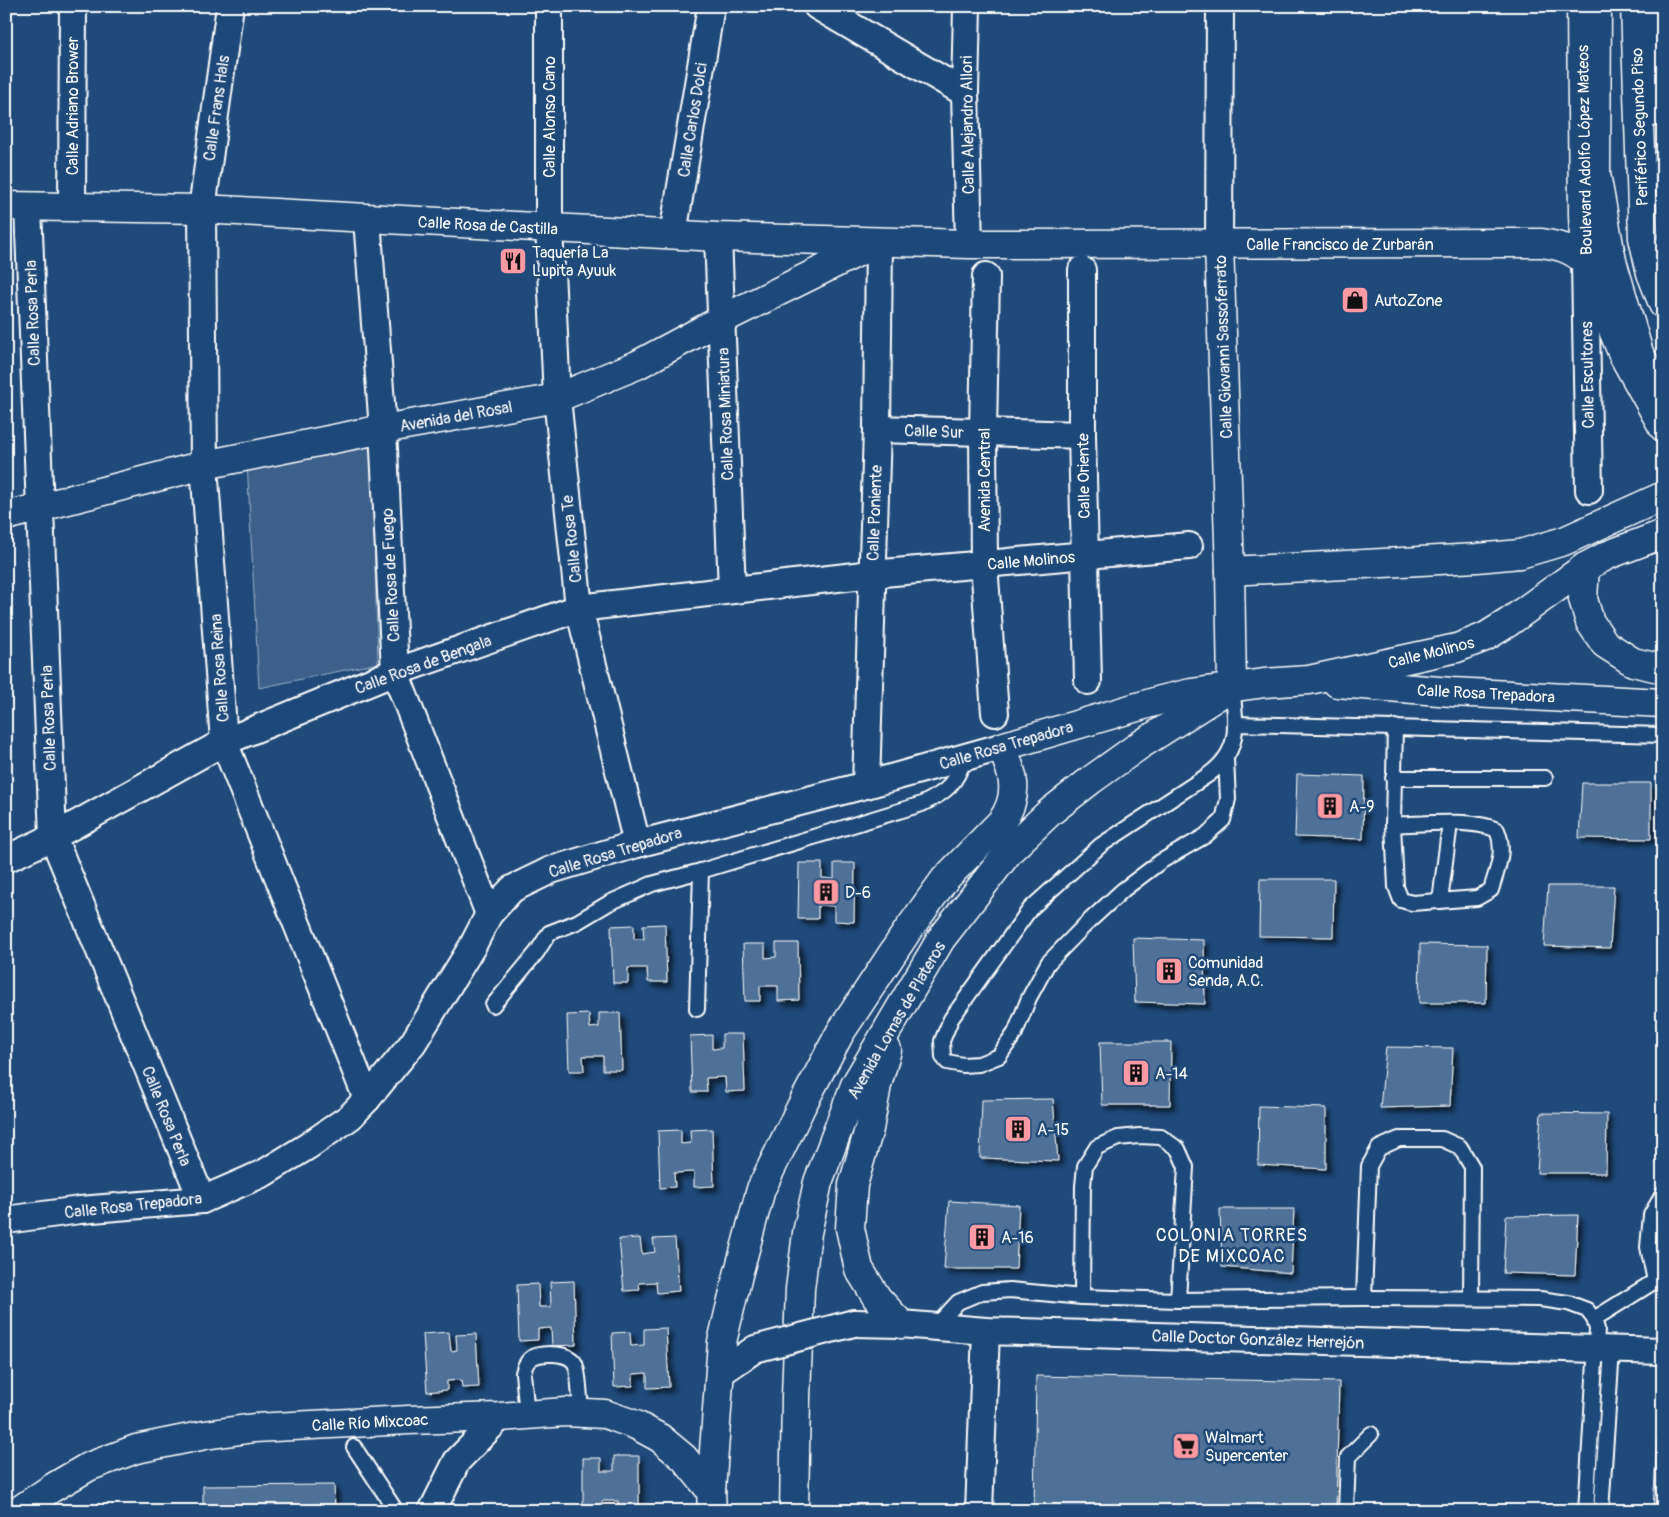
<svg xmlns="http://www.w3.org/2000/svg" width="1669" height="1517" viewBox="0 0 1669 1517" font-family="Pangolin,sans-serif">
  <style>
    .green { fill: #3c618b; stroke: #9eb0c5 }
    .building { fill: #507197; stroke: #fff; filter: url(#shadow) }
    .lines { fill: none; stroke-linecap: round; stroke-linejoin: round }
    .service-casing { stroke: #fff; stroke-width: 18 }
    .minor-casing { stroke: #fff; stroke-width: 30 }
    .tertiary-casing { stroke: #fff; stroke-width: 31 }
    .secondary-casing { stroke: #fff; stroke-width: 31 }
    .motorway-casing { stroke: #fff; stroke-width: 31 }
    .service { stroke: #1f4a7a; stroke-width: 14 }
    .minor { stroke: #1f4a7a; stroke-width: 26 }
    .tertiary { stroke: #1f4a7a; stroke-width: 28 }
    .secondary { stroke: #1f4a7a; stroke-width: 28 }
    .motorway { stroke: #1f4a7a; stroke-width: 28 }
    .minor-bridge-casing { stroke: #fff; stroke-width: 30; stroke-linecap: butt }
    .minor-bridge { stroke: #1f4a7a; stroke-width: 26 }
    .labels { text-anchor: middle; stroke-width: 5; stroke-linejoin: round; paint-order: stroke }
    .street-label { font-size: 16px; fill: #fff; stroke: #1f4a7a }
    .poi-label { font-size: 16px; fill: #fff; stroke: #1f4a7a; text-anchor: start }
    .neighbourhood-label { font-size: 18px; letter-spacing: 1px; fill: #fff; stroke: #1f4a7a }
  </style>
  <defs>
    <filter id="shadow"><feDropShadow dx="4.5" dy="4.5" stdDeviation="2.5" flood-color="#0009"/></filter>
  </defs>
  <rect width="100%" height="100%" fill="#1f4a7a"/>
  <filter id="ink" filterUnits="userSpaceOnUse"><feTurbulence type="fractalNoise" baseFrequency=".02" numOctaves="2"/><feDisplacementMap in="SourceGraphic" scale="10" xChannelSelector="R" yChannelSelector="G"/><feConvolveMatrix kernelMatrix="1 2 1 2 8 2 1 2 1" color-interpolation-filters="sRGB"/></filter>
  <g filter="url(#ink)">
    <polygon class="green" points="371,438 378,663 259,688 247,461"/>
    <g class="building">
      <polygon points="1297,774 1364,776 1363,839 1295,837"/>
      <polygon points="1582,783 1651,783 1651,839 1579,838"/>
      <polygon points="799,863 822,863 822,878 834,879 834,863 855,863 854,922 834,921 834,906 818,905 818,919 798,919"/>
      <polygon points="1260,879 1334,879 1333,937 1259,936"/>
      <polygon points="1548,886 1614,886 1610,948 1544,946"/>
      <polygon points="665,924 667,982 648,982 647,968 628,968 628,983 613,983 611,926 634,925 634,939 644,939 643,925"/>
      <polygon points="1133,938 1204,940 1205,1004 1135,1002"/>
      <polygon points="776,943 798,943 799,1000 778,1001 778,986 760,986 760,1001 745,1001 743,944 765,944 765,958 776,957"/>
      <polygon points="1420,944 1487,945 1486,1003 1419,1003"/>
      <polygon points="599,1013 620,1013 622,1070 603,1070 603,1056 583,1056 584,1071 569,1071 567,1015 589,1014 590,1028 599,1027"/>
      <polygon points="722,1034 743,1034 745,1091 726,1092 725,1077 706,1078 707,1092 692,1092 690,1036 712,1035 712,1049 722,1048"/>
      <polygon points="1100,1042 1171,1042 1170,1105 1102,1105"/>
      <polygon points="1386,1047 1453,1048 1450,1106 1380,1108"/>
      <polygon points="1053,1099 1058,1161 980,1158 982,1100"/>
      <polygon points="1259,1106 1326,1108 1326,1169 1258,1165"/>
      <polygon points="1541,1113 1607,1114 1606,1173 1537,1173"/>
      <polygon points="712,1129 714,1186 694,1187 694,1172 674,1173 675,1187 660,1188 658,1131 681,1130 681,1144 691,1143 690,1130"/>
      <polygon points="949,1201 1019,1205 1016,1269 944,1269"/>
      <polygon points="1220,1209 1294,1209 1291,1273 1222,1267"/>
      <polygon points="1578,1215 1575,1275 1503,1273 1506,1216"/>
      <polygon points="640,1238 642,1254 655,1252 653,1239 675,1238 679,1291 657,1293 656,1282 639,1283 640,1290 624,1291 619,1239"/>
      <polygon points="574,1281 576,1345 552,1346 551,1328 538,1329 538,1340 519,1341 517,1285 538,1284 539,1307 551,1307 550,1282"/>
      <polygon points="666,1328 669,1387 647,1388 647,1373 633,1374 633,1386 614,1387 612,1333 630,1332 631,1346 644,1345 644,1329"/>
      <polygon points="449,1332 451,1351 457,1350 456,1335 476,1334 479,1387 462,1388 461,1380 447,1381 447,1390 427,1392 423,1334"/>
      <polygon points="1036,1376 1339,1382 1336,1511 1034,1511"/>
      <polygon points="1657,1438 1663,1439 1663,1511 1653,1511"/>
      <polygon points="614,1456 639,1456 639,1511 618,1511 618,1501 602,1501 602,1511 583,1511 583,1458 601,1458 601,1471 614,1471"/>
      <polygon points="334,1485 335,1511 203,1511 203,1486"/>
    </g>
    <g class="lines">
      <g class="service-casing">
        <g id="service">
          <polyline points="1236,724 1663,735"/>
          <path d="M1226,759L1228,799L1223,820L1205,836L1160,862L1123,890L1086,924L1048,963L1029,998L1015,1033L999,1056L979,1064L963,1065L947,1062L943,1057L942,1041L951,1019L1030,909L1101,845L1208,775C1242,751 1236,724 1232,687"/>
          <polyline points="1393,778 1545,778"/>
          <path d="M1393,825C1421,824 1472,818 1497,830C1506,851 1497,869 1491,890L1477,898L1412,903L1401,900L1396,887L1393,825L1395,727"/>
          <polyline points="1440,901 1450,823"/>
          <path d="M493,1005L537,952L549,933L577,922L609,903L652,884L701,871L922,804C947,792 956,784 965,757"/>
          <polyline points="697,1009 701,871"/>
          <polyline points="1655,1281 1648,1247 1651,1215 1663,1194"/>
          <polyline points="1082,1297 1083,1186 1085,1166 1097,1147 1118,1138 1139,1136 1161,1137 1178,1149 1186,1167 1178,1300"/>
          <polyline points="1364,1298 1369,1166 1379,1148 1399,1139 1442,1139 1460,1147 1472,1167 1471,1298"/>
          <polyline points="1594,1319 1655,1281"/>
          <polyline points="936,1326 958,1302 982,1292 1010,1290 1082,1297 1178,1300 1364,1298 1540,1299 1568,1303 1587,1310 1594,1319 1597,1329 1586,1511"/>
          <path d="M527,1415L523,1373C524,1368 526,1363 530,1359C539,1352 567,1352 574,1362C579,1368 580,1403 581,1413"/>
          <polyline points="354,1447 396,1511"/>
          <polyline points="1346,1511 1348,1457 1371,1434"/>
          <polyline points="1601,1511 1612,1350"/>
        </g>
      </g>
      <g class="minor-casing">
        <g id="minor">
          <polyline points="230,6 202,209 204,465 224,742 367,1099"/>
          <polyline points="549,6 549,227 557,398 579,608 637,844"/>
          <polyline points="817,6 965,93"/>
          <polyline points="967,6 965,93 969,244"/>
          <polyline points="28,207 53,837 202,1200"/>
          <polyline points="72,207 73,6"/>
          <polyline points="367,219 383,429 395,672 489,914"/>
          <polyline points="673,234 711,6"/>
          <polyline points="718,237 732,590"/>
          <polyline points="1219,244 1220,6"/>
          <polyline points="1585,264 1589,490"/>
          <polyline points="1082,270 1082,435 1088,681"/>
          <polyline points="986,276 983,432 984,564 995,713"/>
          <polyline points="877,429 1082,435"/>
          <polyline points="866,785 877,429 879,242"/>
          <polyline points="6,859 53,837 224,742 395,672 579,608 872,574 1189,546"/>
          <polyline points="6,1220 80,1210 202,1200 264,1173 308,1146 350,1117 367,1099 413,1043 472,947 489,914 512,889 551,870 637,844 866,785 1001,747"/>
          <polyline points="854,1323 901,1324 986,1331 1663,1351"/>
          <polyline points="720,1373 755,1349"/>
          <polyline points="432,1511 457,1461 500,1417"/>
          <polyline points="979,1511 986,1331"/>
        </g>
      </g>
      <g class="tertiary-casing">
        <g id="tertiary">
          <path d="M6,206L202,209L718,237L969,244L1542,243C1560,246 1571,248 1585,261"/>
          <polyline points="1219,244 1230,571 1232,687"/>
          <polyline points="6,516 204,465 383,429 557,398 637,365 721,320 876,243"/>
          <polyline points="18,1511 52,1488 88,1467 136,1449 205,1435 254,1428 408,1420 500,1417 565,1412 605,1414 636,1425 660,1438 684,1458 711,1491"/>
        </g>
      </g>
      <g class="secondary-casing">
        <g id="secondary">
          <polyline points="1581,6 1583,214 1585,261 1623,355 1663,427"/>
          <polyline points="1585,567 1583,599 1590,622 1605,644 1633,662 1663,669"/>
          <polyline points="1230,571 1477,558 1520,554 1564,541 1663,496"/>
          <polyline points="1337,683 1452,692 1663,703"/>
          <polyline points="887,1050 877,1085 869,1129 853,1185 850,1228 859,1269 877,1298 901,1324"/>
          <path d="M712,1511L711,1491L722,1342L738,1275L761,1189L801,1107L840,1033L906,933L945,879L1002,821C1020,795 1014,773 1001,747L1161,700L1191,693L1264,683L1309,680L1457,648L1485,637L1509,622L1585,567L1608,555L1663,534"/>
          <polyline points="794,1511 796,1397 800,1289 807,1233 818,1182 855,1085 941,939 1010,850 1050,812 1091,780 1140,745 1222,693"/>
        </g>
      </g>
      <g class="motorway-casing">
        <g id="motorway">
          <polyline points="1597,6 1596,174 1612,261 1639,353 1663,397"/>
          <polyline points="1635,6 1643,238 1651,273 1663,304"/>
          <polyline points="1656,112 1658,6"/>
        </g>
      </g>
      <use href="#service" class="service"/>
      <use href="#minor" class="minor"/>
      <use href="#tertiary" class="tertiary"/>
      <use href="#secondary" class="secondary"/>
      <use href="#motorway" class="motorway"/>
      <g class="minor-bridge-casing">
        <polyline id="minor-bridge" points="755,1349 854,1323"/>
      </g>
      <use href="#minor-bridge" class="minor-bridge"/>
    </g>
  </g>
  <defs>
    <g id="restaurant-square" transform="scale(1.4375)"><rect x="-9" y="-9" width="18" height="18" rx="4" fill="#ff9aa2" stroke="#1f4a7a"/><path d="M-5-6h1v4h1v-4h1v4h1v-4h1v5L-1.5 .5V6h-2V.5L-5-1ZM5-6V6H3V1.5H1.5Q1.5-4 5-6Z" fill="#111"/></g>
    <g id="shop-square" transform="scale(1.4375)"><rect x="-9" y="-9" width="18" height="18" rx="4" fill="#ff9aa2" stroke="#1f4a7a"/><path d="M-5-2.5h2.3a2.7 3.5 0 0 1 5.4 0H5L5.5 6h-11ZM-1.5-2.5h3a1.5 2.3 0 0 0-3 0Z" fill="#111"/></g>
    <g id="building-square" transform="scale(1.4375)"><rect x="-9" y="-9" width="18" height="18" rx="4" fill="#ff9aa2" stroke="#1f4a7a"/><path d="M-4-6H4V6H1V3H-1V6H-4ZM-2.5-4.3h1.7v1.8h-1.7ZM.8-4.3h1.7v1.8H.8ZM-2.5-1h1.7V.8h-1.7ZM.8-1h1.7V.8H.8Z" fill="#111"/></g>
    <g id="supermarket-square" transform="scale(1.4375)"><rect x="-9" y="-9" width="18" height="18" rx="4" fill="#ff9aa2" stroke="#1f4a7a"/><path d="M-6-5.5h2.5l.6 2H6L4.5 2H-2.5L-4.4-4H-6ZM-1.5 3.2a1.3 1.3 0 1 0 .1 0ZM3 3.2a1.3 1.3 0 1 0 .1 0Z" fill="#111"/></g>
  </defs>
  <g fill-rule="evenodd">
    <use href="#restaurant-square" x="513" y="261"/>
    <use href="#shop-square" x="1355" y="300"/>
    <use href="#building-square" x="1330" y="806"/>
    <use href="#building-square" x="826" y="892"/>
    <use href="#building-square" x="1169" y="971"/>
    <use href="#building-square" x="1136" y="1073"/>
    <use href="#building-square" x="1018" y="1129"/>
    <use href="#building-square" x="982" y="1237"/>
    <use href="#supermarket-square" x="1186" y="1446"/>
  </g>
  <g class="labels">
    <g class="street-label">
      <text transform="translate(72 106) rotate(-90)" y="6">Calle Adriano Brower</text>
      <text transform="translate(216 108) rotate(-82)" y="6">Calle Frans Hals</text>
      <text transform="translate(549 117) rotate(-90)" y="6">Calle Alonso Cano</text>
      <text transform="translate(692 120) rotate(-81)" y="6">Calle Carlos Dolci</text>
      <text transform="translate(967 125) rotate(-91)" y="6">Calle Alejandro Allori</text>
      <text transform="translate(1639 127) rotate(-92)" y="6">Periférico Segundo Piso</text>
      <text transform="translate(1584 150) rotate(-91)" y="6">Boulevard Adolfo López Mateos</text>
      <text transform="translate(488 225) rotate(3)" y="6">Calle Rosa de Castilla</text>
      <text x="1340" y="250">Calle Francisco de Zurbarán</text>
      <text transform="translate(32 313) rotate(-92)" y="6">Calle Rosa Perla</text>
      <text transform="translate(1223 347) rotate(-92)" y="6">Calle Giovanni Sassoferrato</text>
      <text transform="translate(1587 375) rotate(-91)" y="6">Calle Escultores</text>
      <text transform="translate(725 414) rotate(-92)" y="6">Calle Rosa Miniatura</text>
      <text transform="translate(456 416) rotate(-10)" y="6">Avenida del Rosal</text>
      <text transform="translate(934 431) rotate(2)" y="6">Calle Sur</text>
      <text transform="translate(1083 476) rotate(-91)" y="6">Calle Oriente</text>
      <text transform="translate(984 480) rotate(-90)" y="6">Avenida Central</text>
      <text transform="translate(874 513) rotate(-88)" y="6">Calle Poniente</text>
      <text transform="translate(571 539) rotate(-96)" y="6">Calle Rosa Te</text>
      <text transform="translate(1031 560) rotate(-5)" y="6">Calle Molinos</text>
      <text transform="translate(390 575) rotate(-93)" y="6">Calle Rosa de Fuego</text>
      <text transform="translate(1431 652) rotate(-14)" y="6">Calle Molinos</text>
      <text transform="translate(423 664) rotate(-20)" y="6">Calle Rosa de Bengala</text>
      <text transform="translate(219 668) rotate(-94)" y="6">Calle Rosa Reina</text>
      <text transform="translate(1486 693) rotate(3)" y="6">Calle Rosa Trepadora</text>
      <text transform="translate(48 718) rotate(-92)" y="6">Calle Rosa Perla</text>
      <text transform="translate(1006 745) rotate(-16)" y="6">Calle Rosa Trepadora</text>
      <text transform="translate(615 852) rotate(-17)" y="6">Calle Rosa Trepadora</text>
      <text transform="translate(896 1020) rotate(-60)" y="6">Avenida Lomas de Plateros</text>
      <text transform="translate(167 1116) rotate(68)" y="6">Calle Rosa Perla</text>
      <text transform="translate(133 1205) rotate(-6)" y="6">Calle Rosa Trepadora</text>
      <text transform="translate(1258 1339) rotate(2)" y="6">Calle Doctor González Herrejón</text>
      <text transform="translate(370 1422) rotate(-3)" y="6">Calle Río Mixcoac</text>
    </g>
    <g class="poi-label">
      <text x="532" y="258">Taquería La<tspan x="532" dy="18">Lupita Ayuuk</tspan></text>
      <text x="1374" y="306">AutoZone</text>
      <text x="1349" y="812">A-9</text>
      <text x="845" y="898">D-6</text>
      <text x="1188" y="968">Comunidad<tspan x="1188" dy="18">Senda, A.C.</tspan></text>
      <text x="1155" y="1079">A-14</text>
      <text x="1037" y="1135">A-15</text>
      <text x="1001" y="1243">A-16</text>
      <text x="1205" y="1443">Walmart<tspan x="1205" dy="18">Supercenter</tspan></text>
    </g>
    <g class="neighbourhood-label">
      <text x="1232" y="1241">COLONIA TORRES<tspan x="1232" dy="21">DE MIXCOAC</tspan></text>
    </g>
  </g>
  <rect width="1669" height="1517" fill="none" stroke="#1f4a7a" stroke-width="25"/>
  <rect x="12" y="12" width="1644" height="1492" fill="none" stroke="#fff" stroke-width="2" filter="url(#ink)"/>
</svg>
